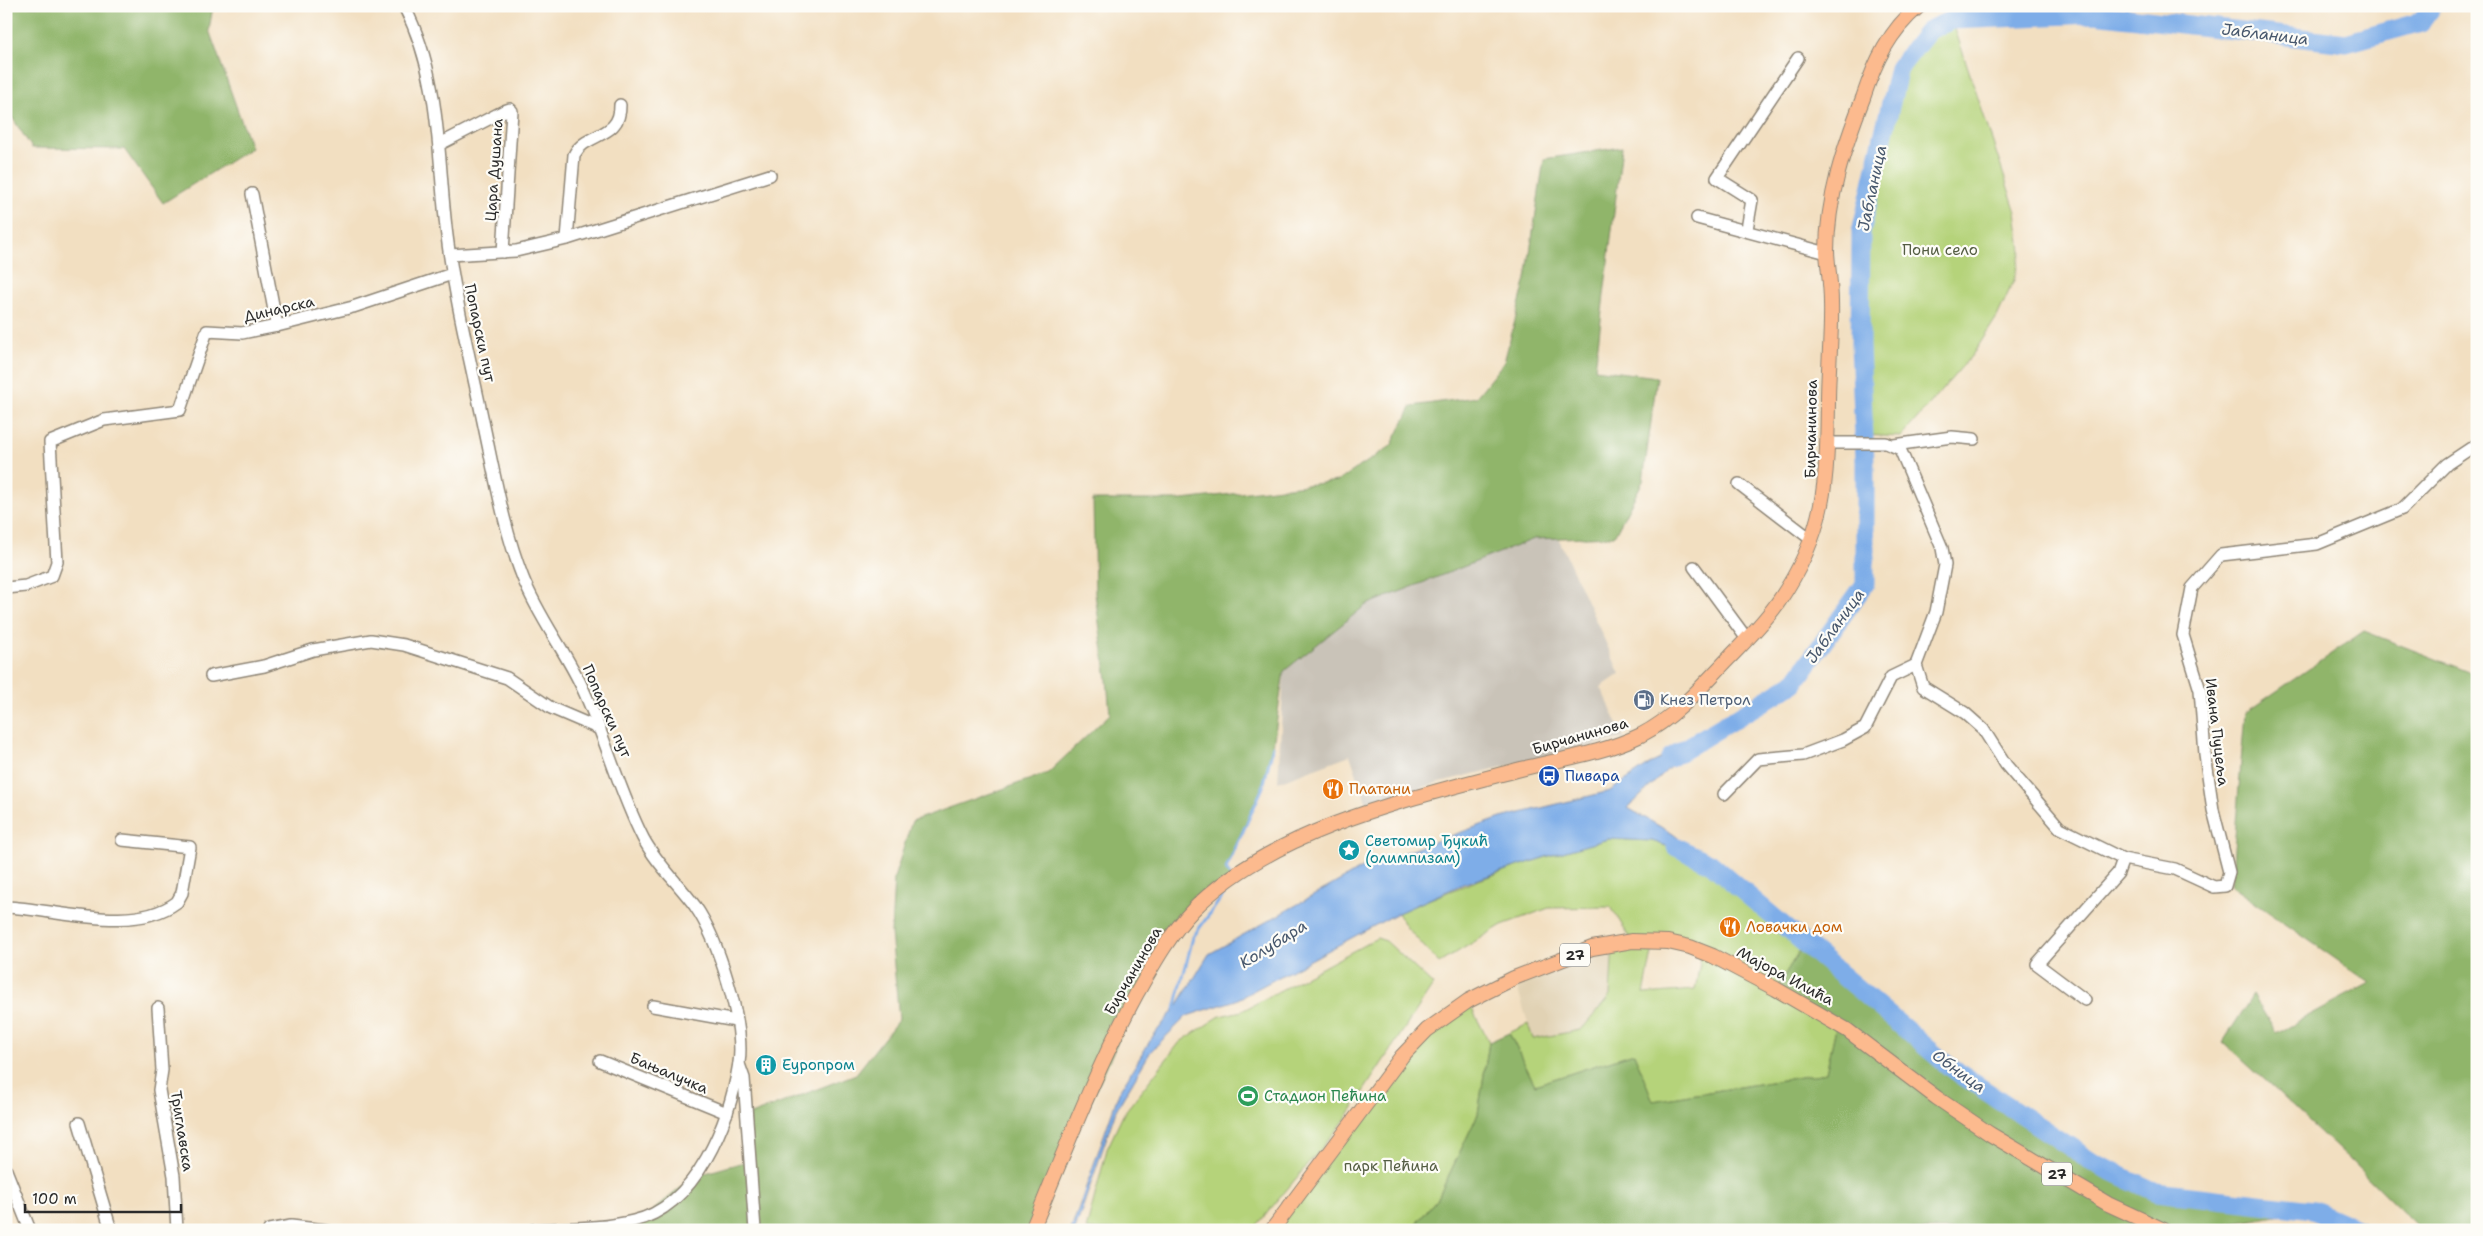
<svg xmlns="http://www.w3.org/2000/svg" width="2483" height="1236" font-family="'Shantell Sans',sans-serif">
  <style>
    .built { fill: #e1d2b4 }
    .industrial { fill: #c9c3b8 }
    .green { fill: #b5d37a; stroke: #707f52; fill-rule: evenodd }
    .forest { fill: #90b56a; stroke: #5e704a }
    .water { fill: #7eade8; stroke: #546c8a }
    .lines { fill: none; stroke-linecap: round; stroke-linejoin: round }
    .stream { stroke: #7eade8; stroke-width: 3 }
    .river { stroke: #7eade8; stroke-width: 19 }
    .minor-casing { stroke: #8e8576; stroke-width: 14 }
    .major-casing { stroke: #8e8576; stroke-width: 16 }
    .minor { stroke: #fff; stroke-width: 11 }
    .major { stroke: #fcba8e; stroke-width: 14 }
    .labels { text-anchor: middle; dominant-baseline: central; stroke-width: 4.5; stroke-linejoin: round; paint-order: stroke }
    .shield { fill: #fdfcf7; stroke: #6a6a68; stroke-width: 1 }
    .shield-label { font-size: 14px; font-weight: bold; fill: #2b2b2b }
    .street-label { font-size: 15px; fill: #2b2b2b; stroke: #fdfcf7 }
    .park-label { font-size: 15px; fill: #545d43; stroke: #fdfcf7 }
    .service-label { font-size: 15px; fill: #4e5e75; stroke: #fdfcf7; text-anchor: start }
    .transit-label { font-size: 15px; fill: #164399; stroke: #fdfcf7; text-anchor: start }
    .food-label { font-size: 15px; fill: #c56008; stroke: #fdfcf7; text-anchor: start }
    .culture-label { font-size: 15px; fill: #0d838f; stroke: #fdfcf7; text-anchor: start }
    .leisure-label { font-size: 15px; fill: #27864d; stroke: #fdfcf7; text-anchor: start }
    .water-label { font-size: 16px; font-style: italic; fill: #48586d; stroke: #fdfcf7 }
  </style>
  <rect width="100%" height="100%" fill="#fdfcf7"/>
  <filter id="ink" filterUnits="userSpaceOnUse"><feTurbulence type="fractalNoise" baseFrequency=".02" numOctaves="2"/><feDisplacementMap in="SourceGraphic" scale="10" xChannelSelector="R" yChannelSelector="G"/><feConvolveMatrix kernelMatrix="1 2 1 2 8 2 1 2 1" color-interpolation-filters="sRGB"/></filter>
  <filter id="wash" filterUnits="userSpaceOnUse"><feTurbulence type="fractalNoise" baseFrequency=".0096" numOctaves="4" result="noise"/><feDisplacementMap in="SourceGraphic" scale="20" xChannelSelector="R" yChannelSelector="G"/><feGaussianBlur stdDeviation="1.12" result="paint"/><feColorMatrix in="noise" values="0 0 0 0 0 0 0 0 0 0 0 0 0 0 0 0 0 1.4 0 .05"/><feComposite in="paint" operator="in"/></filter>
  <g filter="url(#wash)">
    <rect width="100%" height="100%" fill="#f2dfc1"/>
    <polygon class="built" points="1613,943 1610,996 1581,1030 1533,1039 1514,978"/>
    <polygon class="industrial" points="1556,533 1620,674 1601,687 1624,738 1436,783 1368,807 1350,755 1278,782 1284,671 1366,605 1534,539"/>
    <g class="green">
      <polygon points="1952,20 2016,212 2021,251 2014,280 1997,317 1973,354 1901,437 1864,435 1860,345 1861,232 1899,68 1929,30"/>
      <path d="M1608 839 1652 841 1707 860 1804 943 1776 989 1837 1023 1826 1073 1653 1101 1634 1053 1535 1085 1509 1033 1528 1024 1533 1039 1581 1030 1610 996 1613 943 1632 941 1611 907 1549 908 1502 925 1439 963 1407 928 1398 913C1467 882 1535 859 1608 839ZM1654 942 1702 952 1695 990 1644 994Z"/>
      <polygon points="1377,938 1386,941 1433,985 1344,1121 1253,1230 1086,1230 1107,1149 1124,1113 1180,1042 1220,1016 1242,1011"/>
      <polygon points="1468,1001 1489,1042 1478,1114 1437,1200 1410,1230 1273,1230 1418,1038"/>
    </g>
    <g class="forest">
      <polygon points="6,6 213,6 209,30 251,148 163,203 124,149 32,148 6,108"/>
      <polygon points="1622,147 1595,369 1657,377 1643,481 1614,536 1534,539 1366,605 1284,671 1273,746 1263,787 1226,869 1231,877 1156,958 1032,1230 629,1230 618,1224 644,1218 695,1176 751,1160 748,1116 856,1074 899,1019 891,933 894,878 912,821 1048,773 1110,714 1107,680 1095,594 1093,500 1183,500 1338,481 1391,446 1412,406 1476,397 1504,362 1526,279 1544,159"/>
      <polygon points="2364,631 2477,675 2477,1230 2421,1230 2347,1157 2223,1042 2253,995 2276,1033 2370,983 2231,886 2245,713"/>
      <polygon points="1804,943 1870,1002 1951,1068 2096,1164 2156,1192 2313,1210 2193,1230 1410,1230 1437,1200 1478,1114 1489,1042 1509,1033 1535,1085 1634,1053 1653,1101 1826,1073 1837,1023 1776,989"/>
    </g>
    <polygon class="water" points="1698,740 1628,808 1673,834 1707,860 1652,841 1608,839 1552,855 1463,884 1398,913 1236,1000 1187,1016 1151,1051 1116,1110 1075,1230 1071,1230 1119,1092 1153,1036 1177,1006 1209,954 1366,866 1501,818 1610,791 1650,764"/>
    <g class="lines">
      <g class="stream">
        <polyline points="1230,875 1226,869 1263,787 1273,746"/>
        <polyline points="1175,1009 1193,937 1229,887"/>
      </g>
      <g class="river">
        <polyline points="1670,758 1794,683 1865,584 1865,461 1860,345 1861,232 1899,68 1929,30 1952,20 2094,14 2346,43 2421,22 2433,6"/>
        <polyline points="1676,847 1710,863 1951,1068 2096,1164 2156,1192 2313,1210 2359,1230"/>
      </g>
    </g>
  </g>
  <g filter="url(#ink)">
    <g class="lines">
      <g class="minor-casing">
        <g id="minor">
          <path d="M404 6C442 79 437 157 447 236 455 300 471 363 484 426 495 477 504 530 523 578 538 616 564 649 581 685 605 735 618 789 643 838 656 863 678 883 695 906 718 939 745 1023 739 1063 730 1120 697 1207 633 1221 601 1229 566 1228 533 1230"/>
          <polyline points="440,144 504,111 510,109 512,111 503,252"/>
          <polyline points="252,194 277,326"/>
          <polyline points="1697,218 1827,253"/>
          <polyline points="1747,229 1752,200 1717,178 1798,58"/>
          <path d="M567 239 574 155C585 132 621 139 620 105"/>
          <polyline points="450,255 516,251 567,239 770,175"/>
          <polyline points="1828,443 1886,443 1900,449 1942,548 1945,565 1936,612 1916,665 1923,687 1965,713 1983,729 2006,765 2060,828 2123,859 2175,869 2214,887 2225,886 2229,872 2213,810 2205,754 2200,690 2183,635 2192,588 2221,555 2317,544 2402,509 2447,464 2477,444"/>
          <polyline points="1894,445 1952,437 1974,439"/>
          <polyline points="1739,484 1812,540"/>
          <polyline points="1694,567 1747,639"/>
          <polyline points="6,588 26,586 52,576 57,562 50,442 104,420 180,410 207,331 242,333 277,326 353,307 452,274"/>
          <polyline points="211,676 264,666 313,650 371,640 404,645 507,678 551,708 600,729"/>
          <polyline points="1724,794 1758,759 1803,755 1843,740 1865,728 1891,677 1916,665"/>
          <path d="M6 907C56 909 133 935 177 902L182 893 190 847 122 840"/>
          <polyline points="2085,1000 2037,964 2118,873 2123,859"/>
          <polyline points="653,1006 736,1021"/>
          <polyline points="158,1008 162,1070 159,1090 174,1176 177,1230"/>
          <polyline points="600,1061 727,1113"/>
          <polyline points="739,1064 744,1078 755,1230"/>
          <polyline points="79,1123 111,1230"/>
          <polyline points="6,1170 30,1230"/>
          <polyline points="269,1230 291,1226 326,1230"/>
        </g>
      </g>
      <g class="major-casing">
        <g id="major">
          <path d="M1032 1230C1065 1150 1096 1069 1137 993 1154 963 1170 934 1193 910 1271 829 1415 797 1521 769 1561 759 1604 753 1641 735 1676 717 1702 686 1729 658 1746 640 1765 622 1779 601 1826 532 1827 483 1828 402 1828 369 1832 335 1831 302 1831 285 1828 269 1827 252 1827 198 1844 147 1863 98 1875 62 1889 31 1919 6"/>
          <polyline points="1272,1230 1402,1056 1427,1030 1468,1001 1514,978 1592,948 1632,941 1668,942 1690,947 1713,956 1776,989 1847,1030 1937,1098 1990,1134 2108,1204 2164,1230"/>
        </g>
      </g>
      <use href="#minor" class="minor"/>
      <use href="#major" class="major"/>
    </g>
  </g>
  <defs>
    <g id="fuel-disc" transform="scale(1.125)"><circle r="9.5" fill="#5c6f8a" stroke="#fdfcf7"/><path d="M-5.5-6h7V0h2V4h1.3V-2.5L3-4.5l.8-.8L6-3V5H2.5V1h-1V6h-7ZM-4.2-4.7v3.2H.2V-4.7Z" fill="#fff"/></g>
    <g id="bus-disc" transform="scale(1.125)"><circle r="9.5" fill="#1a4fb4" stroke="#fdfcf7"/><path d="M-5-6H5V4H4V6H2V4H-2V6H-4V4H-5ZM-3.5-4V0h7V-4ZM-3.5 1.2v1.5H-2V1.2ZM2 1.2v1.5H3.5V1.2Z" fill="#fff"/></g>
    <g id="restaurant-disc" transform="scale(1.125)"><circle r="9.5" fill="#e8710a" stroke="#fdfcf7"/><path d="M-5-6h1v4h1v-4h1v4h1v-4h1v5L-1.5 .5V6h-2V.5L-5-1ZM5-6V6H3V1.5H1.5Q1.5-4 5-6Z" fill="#fff"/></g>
    <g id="sight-disc" transform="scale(1.125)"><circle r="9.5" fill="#0f9aa8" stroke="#fdfcf7"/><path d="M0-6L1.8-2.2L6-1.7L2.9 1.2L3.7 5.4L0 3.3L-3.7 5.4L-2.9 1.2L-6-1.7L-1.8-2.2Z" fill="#fff"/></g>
    <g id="building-disc" transform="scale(1.125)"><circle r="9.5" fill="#0f9aa8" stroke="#fdfcf7"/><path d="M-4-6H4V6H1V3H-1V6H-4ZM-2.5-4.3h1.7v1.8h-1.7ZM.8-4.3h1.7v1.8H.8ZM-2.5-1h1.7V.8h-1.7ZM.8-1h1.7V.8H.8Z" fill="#fff"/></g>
    <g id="stadium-disc" transform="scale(1.125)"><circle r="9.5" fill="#2e9e5b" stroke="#fdfcf7"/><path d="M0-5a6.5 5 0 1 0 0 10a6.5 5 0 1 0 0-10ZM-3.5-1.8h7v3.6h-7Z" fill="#fff"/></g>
  </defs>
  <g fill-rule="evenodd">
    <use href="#fuel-disc" x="1644" y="700"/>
    <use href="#bus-disc" x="1549" y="776"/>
    <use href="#restaurant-disc" x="1333" y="789"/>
    <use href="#sight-disc" x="1349" y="850"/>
    <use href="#restaurant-disc" x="1730" y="927"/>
    <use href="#building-disc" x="766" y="1065"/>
    <use href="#stadium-disc" x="1248" y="1096"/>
  </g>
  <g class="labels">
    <g class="shield">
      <rect x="1560" y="943.5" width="30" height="23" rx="4"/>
      <rect x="2042" y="1162.5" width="30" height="23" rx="4"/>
    </g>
    <g class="shield-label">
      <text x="1575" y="955">27</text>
      <text x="2057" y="1174">27</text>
    </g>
    <g class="street-label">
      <text transform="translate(494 170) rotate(-86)">Цара Душана</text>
      <text transform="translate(279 309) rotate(-13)">Динарска</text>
      <text transform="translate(480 333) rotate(78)">Попарски пут</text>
      <text transform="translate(1811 429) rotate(-89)">Бирчанинова</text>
      <text transform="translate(607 711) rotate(66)">Попарски пут</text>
      <text transform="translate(2217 732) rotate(83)">Ивана Пуцеља</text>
      <text transform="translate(1580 736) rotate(-16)">Бирчанинова</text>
      <text transform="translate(1133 971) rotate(-60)">Бирчанинова</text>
      <text transform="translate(1785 976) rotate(28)">Мајора Илића</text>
      <text transform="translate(669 1073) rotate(23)">Бањалучка</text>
      <text transform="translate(182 1131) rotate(81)">Триглавска</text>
    </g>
    <g class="park-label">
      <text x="1940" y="250">Пони село</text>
      <text x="1391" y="1166">парк Пећина</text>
    </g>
    <g class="service-label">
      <text x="1660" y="700">Кнез Петрол</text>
    </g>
    <g class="transit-label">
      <text x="1565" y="776">Пивара</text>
    </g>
    <g class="food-label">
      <text x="1349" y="789">Платани</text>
      <text x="1746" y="927">Ловачки дом</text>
    </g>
    <g class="culture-label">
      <text x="1365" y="841">Светомир Ђукић<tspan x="1365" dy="17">(олимпизам)</tspan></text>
      <text x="782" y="1065">Еуропром</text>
    </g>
    <g class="leisure-label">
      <text x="1264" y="1096">Стадион Пећина</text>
    </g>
    <g class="water-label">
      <text transform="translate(2265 34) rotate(7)">Јабланица</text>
      <text transform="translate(1872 188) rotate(-78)">Јабланица</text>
      <text transform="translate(1835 626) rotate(-54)">Јабланица</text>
      <text transform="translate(1273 944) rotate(-32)">Колубара</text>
      <text transform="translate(1959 1071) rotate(36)">Обница</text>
    </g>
  </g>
  <rect width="2483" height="1236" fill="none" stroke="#fdfcf7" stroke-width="25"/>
  <path d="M25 1204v8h156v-8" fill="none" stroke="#2b2b2b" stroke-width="2.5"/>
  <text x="32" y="1204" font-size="15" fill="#2b2b2b" stroke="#fdfcf7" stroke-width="4" paint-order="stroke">100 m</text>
</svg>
